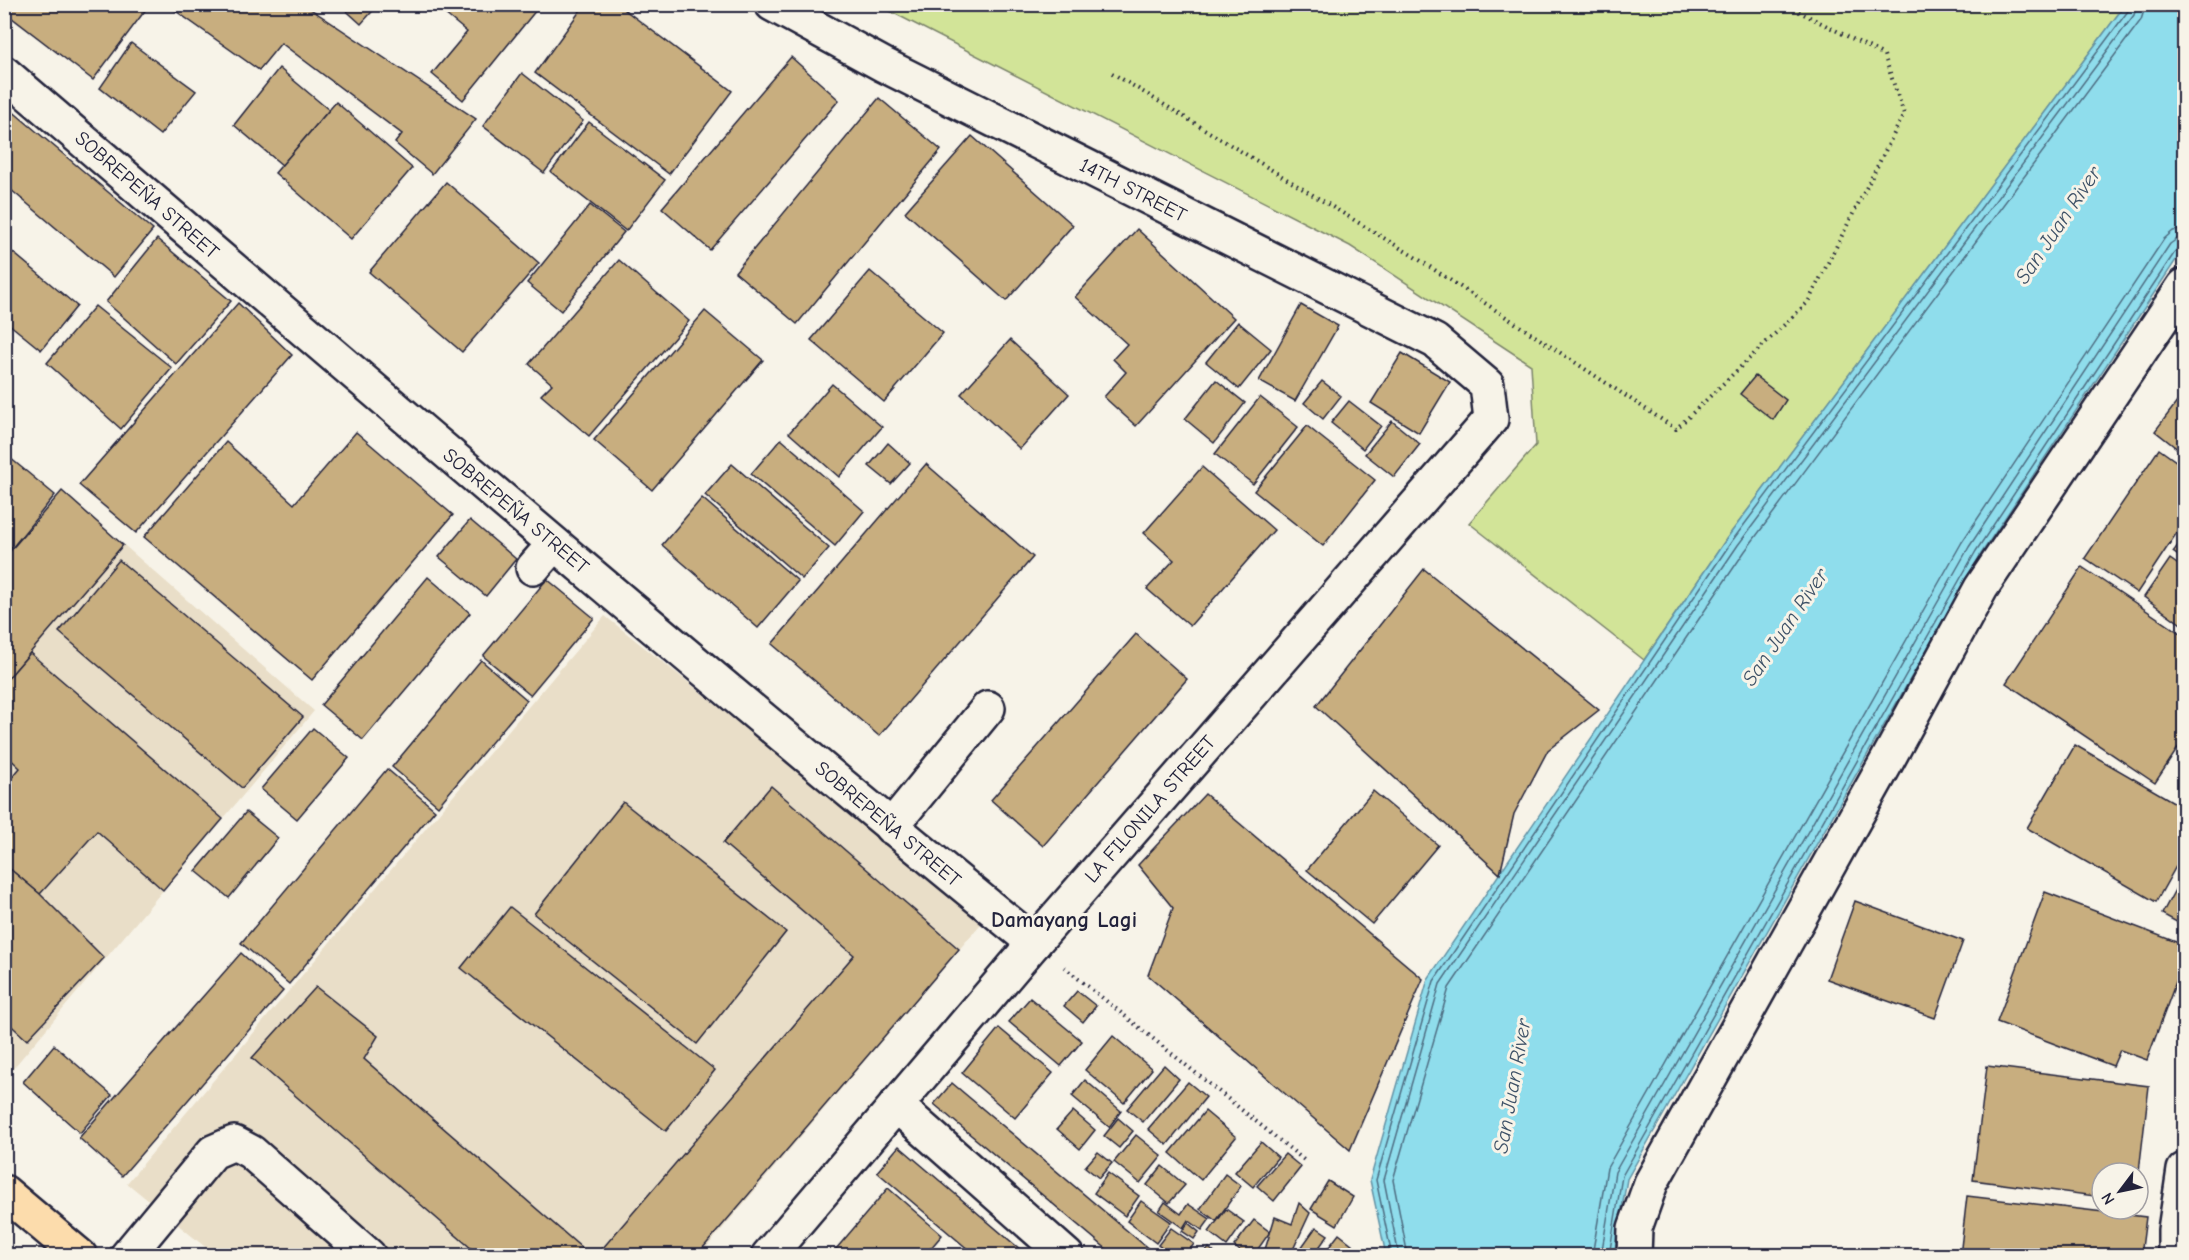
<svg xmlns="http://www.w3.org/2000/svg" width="2189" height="1260" font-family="'Comic Neue',sans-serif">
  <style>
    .built { fill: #e9dec8 }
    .green { fill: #d2e498; stroke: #7a836a; stroke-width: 1.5 }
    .water { fill: #8fddec; stroke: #6392a5; stroke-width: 1.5 }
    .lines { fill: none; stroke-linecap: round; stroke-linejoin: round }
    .shore { stroke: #4e6d82; stroke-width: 1.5 }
    .building { fill: #c8ae7f; stroke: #22223b; stroke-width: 1.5 }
    .minor-casing { stroke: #22223b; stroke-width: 38 }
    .major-casing { stroke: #22223b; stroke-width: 38 }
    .path { stroke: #22223b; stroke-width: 4; stroke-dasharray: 1.5 4.5; stroke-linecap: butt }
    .minor { stroke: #f7f3e8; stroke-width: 33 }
    .major { stroke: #fcdcac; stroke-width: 33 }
    .labels { text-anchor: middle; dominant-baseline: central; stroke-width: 6; stroke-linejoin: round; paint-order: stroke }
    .street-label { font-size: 20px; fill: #22223b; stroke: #f7f3e8 }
    .water-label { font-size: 21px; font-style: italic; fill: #3d5167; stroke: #f7f3e8 }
    .quarter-label { font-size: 22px; font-weight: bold; fill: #22223b; stroke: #f7f3e8 }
  </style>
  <rect width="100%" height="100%" fill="#f7f3e8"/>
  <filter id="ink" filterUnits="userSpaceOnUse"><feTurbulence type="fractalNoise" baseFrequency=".0167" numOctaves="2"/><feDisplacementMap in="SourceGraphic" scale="12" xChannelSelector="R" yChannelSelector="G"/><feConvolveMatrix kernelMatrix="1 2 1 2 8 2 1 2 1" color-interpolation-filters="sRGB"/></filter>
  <g filter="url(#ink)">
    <g class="built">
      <polygon points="62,491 314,711 5,1078 5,558"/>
      <polygon points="605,616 985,919 700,1255 215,1255 127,1183"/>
    </g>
    <polygon class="green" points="878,5 2125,5 1727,538 1644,660 1469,523 1536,445 1531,365 1350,246"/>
    <polygon class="water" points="2125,5 2184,5 2184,248 1981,554 1627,1179 1614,1255 1386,1255 1370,1180 1428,979 1727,538"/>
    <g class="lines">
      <g class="shore">
        <polyline points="1392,1256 1376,1180 1434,981 1732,541 2128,11 2129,4"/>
        <polyline points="1399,1256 1384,1180 1440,984 1738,545 2134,15 2137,4"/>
        <polyline points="1408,1256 1393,1180 1449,988 1745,551 2141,20 2146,4"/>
        <polyline points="1592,1256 1607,1168 1962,542 2164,239 2173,231 2184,229"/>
        <polyline points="1601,1256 1615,1172 1969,547 2170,244 2177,239 2184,238"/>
        <polyline points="1609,1256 1622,1176 1976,551 2177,249 2184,245"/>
      </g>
    </g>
    <g class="building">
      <polygon points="14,4 150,4 93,80 7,14"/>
      <polygon points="166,4 303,4 476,119 432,174 395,143 402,134 281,43 259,70"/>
      <polygon points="339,4 379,4 361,24"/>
      <polygon points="443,4 541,4 463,100 432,74 467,32 439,9"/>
      <polygon points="585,4 617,4 732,91 669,174 535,73"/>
      <polygon points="131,43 196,91 160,135 100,88"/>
      <polygon points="791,57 839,100 710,250 662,208"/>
      <polygon points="279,68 329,110 282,165 234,125"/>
      <polygon points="522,73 583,121 544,173 483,126"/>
      <polygon points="879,98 941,150 797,324 735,272"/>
      <polygon points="336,102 412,168 351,239 275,173"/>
      <polygon points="4,104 153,230 114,277 4,184"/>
      <polygon points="589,122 665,180 626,231 551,172"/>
      <polygon points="972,136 1073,225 1006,301 905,212"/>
      <polygon points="446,182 539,263 462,352 369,272"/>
      <polygon points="590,205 624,232 561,311 527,283"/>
      <polygon points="1137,229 1234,318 1136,426 1104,397 1126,372 1113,359 1127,344 1075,297"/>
      <polygon points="157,239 231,301 176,364 106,302"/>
      <polygon points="4,245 77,306 41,350 4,320"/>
      <polygon points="619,260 689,321 589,436 541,395 552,384 529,364"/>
      <polygon points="870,271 943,333 884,402 811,340"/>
      <polygon points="238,303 292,355 136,533 79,485"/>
      <polygon points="1301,305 1338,326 1295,401 1259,381"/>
      <polygon points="95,306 172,368 121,429 47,363"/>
      <polygon points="705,311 763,360 652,490 594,440"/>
      <polygon points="1238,322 1271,349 1239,389 1206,362"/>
      <polygon points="1010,340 1069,394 1020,449 961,394"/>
      <polygon points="1402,353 1450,382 1419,433 1371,403"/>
      <polygon points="1755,376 1786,400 1773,420 1740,394"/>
      <polygon points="1216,380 1245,403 1214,443 1185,419"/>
      <polygon points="1322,381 1341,396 1323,419 1304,403"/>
      <polygon points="832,384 882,427 839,477 789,433"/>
      <polygon points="2184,393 2184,454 2155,431"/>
      <polygon points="1260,397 1298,427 1253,484 1215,454"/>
      <polygon points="1349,401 1381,426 1363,449 1331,423"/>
      <polygon points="1392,421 1420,444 1394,477 1365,454"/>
      <polygon points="1307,426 1375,480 1323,546 1254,491"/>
      <polygon points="356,432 453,515 312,680 144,537 226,442 294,504"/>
      <polygon points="781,439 864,511 835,546 751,474"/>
      <polygon points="888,443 910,463 891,484 869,466"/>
      <polygon points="2159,449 2184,467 2184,522 2137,593 2085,558"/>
      <polygon points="4,453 55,495 12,548 4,542"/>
      <polygon points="732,464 829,548 802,579 705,495"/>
      <polygon points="926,464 1033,557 879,736 772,644"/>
      <polygon points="1202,467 1274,530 1190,626 1147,589 1174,560 1144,533"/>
      <polygon points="62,491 123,545 4,683 4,558"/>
      <polygon points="702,498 798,581 758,628 662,545"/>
      <polygon points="470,520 516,559 486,596 439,557"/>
      <polygon points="2184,537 2184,560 2173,552"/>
      <polygon points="2170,559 2184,569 2184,626 2144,597"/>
      <polygon points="119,560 303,717 242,788 59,632"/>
      <polygon points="2082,567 2184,636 2184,739 2155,783 2006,683"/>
      <polygon points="1424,569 1599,710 1548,750 1514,814 1500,874 1316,706"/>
      <polygon points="428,577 470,613 363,740 321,705"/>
      <polygon points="547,579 594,618 530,695 483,656"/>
      <polygon points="1136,634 1187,679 1043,846 991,800"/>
      <polygon points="30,653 223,819 163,890 97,831 40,894 4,864 4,787 20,768 4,753 4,683"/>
      <polygon points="481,660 527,700 438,806 392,767"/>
      <polygon points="313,728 349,758 297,819 261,789"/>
      <polygon points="2075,745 2184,808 2184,852 2156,902 2027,828"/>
      <polygon points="387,769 435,810 289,984 241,943"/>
      <polygon points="771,786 959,949 696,1256 596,1256 854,955 723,843"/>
      <polygon points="1373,791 1438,845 1372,924 1307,870"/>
      <polygon points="1205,794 1423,979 1350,1150 1148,975 1173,908 1138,865"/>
      <polygon points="623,802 786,932 697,1044 534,914"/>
      <polygon points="246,812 278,838 229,898 196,871"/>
      <polygon points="4,864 40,894 104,958 27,1040 4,1019"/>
      <polygon points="2184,873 2184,926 2162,914"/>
      <polygon points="2045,892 2184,945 2184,960 2147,1060 2120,1050 2113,1066 1997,1022"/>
      <polygon points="1855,901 1963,941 1935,1018 1827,979"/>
      <polygon points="510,907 715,1070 666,1131 461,968"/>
      <polygon points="241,953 283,991 122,1176 79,1138"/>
      <polygon points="316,987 378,1036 364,1059 591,1256 480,1256 252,1058"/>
      <polygon points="1077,991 1096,1006 1083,1022 1064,1006"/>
      <polygon points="1030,998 1082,1041 1061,1066 1009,1022"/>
      <polygon points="999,1028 1053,1073 1015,1118 962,1073"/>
      <polygon points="1113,1036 1152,1069 1124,1103 1085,1070"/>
      <polygon points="54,1045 112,1095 80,1133 23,1082"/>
      <polygon points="1164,1065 1179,1079 1143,1122 1127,1109"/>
      <polygon points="1987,1066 2149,1086 2138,1180 2138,1173 2102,1173 2102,1197 1973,1180"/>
      <polygon points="1085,1080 1121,1111 1109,1127 1072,1096"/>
      <polygon points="1188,1082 1206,1097 1167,1145 1148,1129"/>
      <polygon points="952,1083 1157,1256 1115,1256 934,1104"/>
      <polygon points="1073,1111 1095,1130 1080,1149 1057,1129"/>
      <polygon points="1205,1111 1236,1137 1201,1180 1170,1153"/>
      <polygon points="1118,1118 1133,1131 1119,1148 1104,1136"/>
      <polygon points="1136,1135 1162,1156 1140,1183 1114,1162"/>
      <polygon points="1261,1142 1278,1157 1253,1187 1235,1172"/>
      <polygon points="899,1146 1028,1256 976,1256 877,1172"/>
      <polygon points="1098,1152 1112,1163 1099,1178 1085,1167"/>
      <polygon points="1285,1154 1301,1167 1274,1201 1257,1186"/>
      <polygon points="1162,1166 1185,1185 1169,1203 1147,1185"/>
      <polygon points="1108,1173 1139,1196 1125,1216 1094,1193"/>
      <polygon points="1225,1174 1241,1186 1216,1221 1200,1209"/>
      <polygon points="1328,1181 1353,1197 1337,1225 1311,1209"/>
      <polygon points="888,1188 942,1235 924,1256 830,1256"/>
      <polygon points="1967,1196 2146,1217 2141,1256 1960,1256"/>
      <polygon points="1141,1201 1171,1222 1156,1243 1127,1221"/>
      <polygon points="1165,1202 1181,1214 1188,1204 1210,1219 1202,1230 1188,1220 1183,1228 1159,1211"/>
      <polygon points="1299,1203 1310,1213 1290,1256 1263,1256 1275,1217 1292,1224"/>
      <polygon points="1226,1209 1244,1222 1227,1246 1209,1232"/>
      <polygon points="1254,1220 1270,1232 1253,1256 1246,1256 1234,1246"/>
      <polygon points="1188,1223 1199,1232 1194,1239 1182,1231"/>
      <polygon points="1316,1227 1328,1235 1313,1256 1296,1255"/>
      <polygon points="1171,1228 1194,1244 1185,1256 1173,1256 1158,1245"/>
      <polygon points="1339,1234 1353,1245 1345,1256 1322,1256"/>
      <polygon points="1209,1248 1218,1256 1202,1256"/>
    </g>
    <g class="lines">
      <g class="minor-casing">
        <g id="minor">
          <path d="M4 73C345 365 685 659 1034 943"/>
          <polyline points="533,568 554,544"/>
          <polyline points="891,827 988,708"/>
          <polyline points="896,1105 1067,1256"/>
          <polyline points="127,1256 213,1152 234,1143 251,1152 369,1256"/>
          <polyline points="768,1256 1034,943 1491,419 1487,385 1435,341 884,65 772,4"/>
          <polyline points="1634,1256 1635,1228 1651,1183 1887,761 1981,588 2184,286"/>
          <polyline points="2175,1256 2175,1230 2184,1170"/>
        </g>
      </g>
      <g class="major-casing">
        <polyline id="major" points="4,1192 80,1256"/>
      </g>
      <g class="path">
        <polyline points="1112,73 1415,257 1676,429 1808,302 1904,114 1884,55 1784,4"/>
        <polyline points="1064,967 1304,1160"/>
      </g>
      <use href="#minor" class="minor"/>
      <use href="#major" class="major"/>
    </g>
  </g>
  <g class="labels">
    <g class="street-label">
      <text transform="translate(1133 190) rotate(27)">14TH STREET</text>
      <text transform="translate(147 195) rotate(41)">SOBREPEÑA STREET</text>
      <text transform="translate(516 511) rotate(40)">SOBREPEÑA STREET</text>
      <text transform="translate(1150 809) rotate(-49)">LA FILONILA STREET</text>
      <text transform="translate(888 824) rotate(40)">SOBREPEÑA STREET</text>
    </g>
    <g class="water-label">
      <text transform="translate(2058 225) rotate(-56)">San Juan River</text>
      <text transform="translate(1785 627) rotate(-56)">San Juan River</text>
      <text transform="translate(1512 1086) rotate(-80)">San Juan River</text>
    </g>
    <g class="quarter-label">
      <text x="1064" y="920">Damayang Lagi</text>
    </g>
  </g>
  <rect width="2189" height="1260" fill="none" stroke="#f7f3e8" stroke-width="24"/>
  <rect x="12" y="12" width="2165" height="1236" fill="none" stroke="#22223b" stroke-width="2" filter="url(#ink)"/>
  <g transform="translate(2120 1191) rotate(238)"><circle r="28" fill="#f7f3e8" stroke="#a29fa3" stroke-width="1.5"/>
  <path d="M0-4.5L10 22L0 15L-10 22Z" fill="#22223b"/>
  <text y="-9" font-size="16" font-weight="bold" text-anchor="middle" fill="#22223b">N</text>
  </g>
</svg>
